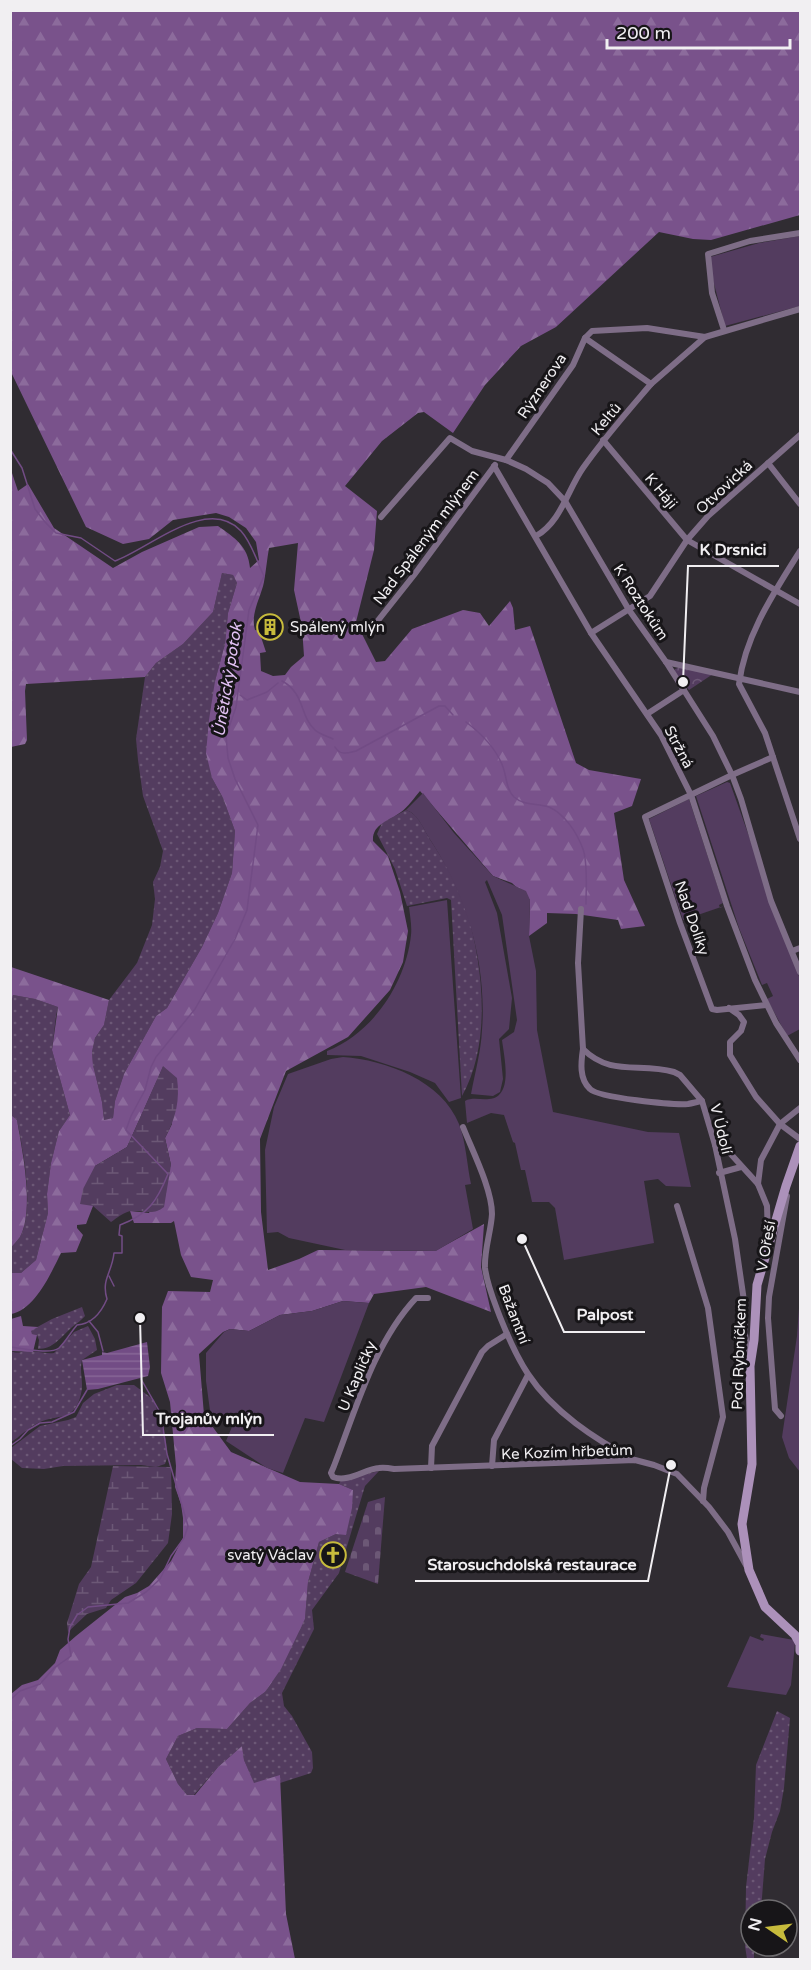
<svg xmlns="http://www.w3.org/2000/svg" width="811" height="1970" font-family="'Varela Round',sans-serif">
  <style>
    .grass { fill: url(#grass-dots) }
    .forest { fill: url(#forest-firs); fill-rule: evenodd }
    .wetland { fill: url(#wetland-marsh) }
    .cemetery { fill: url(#cemetery-stones) }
    .park { fill: url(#park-crowns) }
    .garden { fill: #533c5f }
    .water { fill: url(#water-rules) }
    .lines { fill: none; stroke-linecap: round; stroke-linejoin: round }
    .stream { stroke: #724c85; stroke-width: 1.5 }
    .street { stroke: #7e6d87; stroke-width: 6 }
    .secondary { stroke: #ac91ba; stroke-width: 9 }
    .labels { text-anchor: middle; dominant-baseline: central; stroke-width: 6; stroke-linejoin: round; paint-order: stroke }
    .street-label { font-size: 15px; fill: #f1eff2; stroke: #171518 }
    .poi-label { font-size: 15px; fill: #f1eff2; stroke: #171518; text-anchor: start }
    .water-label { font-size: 16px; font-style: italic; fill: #e3c2f5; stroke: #171518 }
    .leader { fill: none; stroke: #f1eff2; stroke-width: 2 }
    .callout-dot { fill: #f1eff2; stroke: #171518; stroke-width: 2 }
    .callout-label { font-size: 16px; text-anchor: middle; font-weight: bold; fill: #f1eff2; stroke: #171518; stroke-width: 6; stroke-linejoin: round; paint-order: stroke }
  </style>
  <defs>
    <pattern id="grass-dots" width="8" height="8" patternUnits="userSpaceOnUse" patternTransform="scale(1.5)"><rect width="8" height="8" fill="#533c5f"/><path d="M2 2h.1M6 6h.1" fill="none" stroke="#6c5876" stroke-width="1.8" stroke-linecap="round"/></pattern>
    <pattern id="forest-firs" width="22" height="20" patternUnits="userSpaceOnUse" patternTransform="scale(1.5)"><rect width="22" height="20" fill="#79528b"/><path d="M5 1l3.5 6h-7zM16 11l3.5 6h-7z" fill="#8c6b9c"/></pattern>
    <pattern id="wetland-marsh" width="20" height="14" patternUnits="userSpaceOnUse" patternTransform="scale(1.5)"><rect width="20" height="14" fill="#533c5f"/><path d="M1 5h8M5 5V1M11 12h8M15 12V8" fill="none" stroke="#6c5876"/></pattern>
    <pattern id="cemetery-stones" width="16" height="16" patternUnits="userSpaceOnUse" patternTransform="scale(1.5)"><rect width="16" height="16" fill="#533c5f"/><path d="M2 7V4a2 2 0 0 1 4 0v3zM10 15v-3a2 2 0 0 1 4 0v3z" fill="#6c5876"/></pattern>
    <pattern id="park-crowns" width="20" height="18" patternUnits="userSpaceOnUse" patternTransform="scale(1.5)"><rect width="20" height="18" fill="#533c5f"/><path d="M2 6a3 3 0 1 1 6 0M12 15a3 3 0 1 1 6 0" fill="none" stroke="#6c5876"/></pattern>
    <pattern id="water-rules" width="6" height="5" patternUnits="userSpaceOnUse" patternTransform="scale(1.5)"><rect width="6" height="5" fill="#724c85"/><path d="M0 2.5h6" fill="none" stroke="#876697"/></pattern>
  </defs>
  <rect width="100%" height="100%" fill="#302c32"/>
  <g class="grass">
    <polygon points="222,573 233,575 237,583 228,613 225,644 215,681 212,778 223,798 235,831 232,873 218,913 202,947 167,1008 156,1016 124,1074 115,1101 113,1118 104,1120 102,1102 93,1065 92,1052 95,1038 104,1025 109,1000 137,963 152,925 155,899 153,882 160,867 163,851 143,796 138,760 136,739 145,677 156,663 183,644 213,612"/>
    <path d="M406 810C419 814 424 830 431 841 445 863 460 886 467 911 483 967 492 1042 462 1096L451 900 447 898 407 906 395 869 377 834 382 823Z"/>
    <path d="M13 995 35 999 58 1007 56 1016 52 1050 70 1115 59 1131 51 1163 47 1194 48 1213 36 1260 21 1273H11V1248C13 1245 17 1241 20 1237 35 1210 23 1150 17 1120L11 1115 10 1002Z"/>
    <path d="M82 1307 85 1316C80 1322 75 1324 70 1329 60 1338 53 1349 38 1349L39 1340 37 1335 32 1334 30 1331 52 1319Z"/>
    <path d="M88 1326 95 1339 97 1350 82 1360C79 1371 84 1383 81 1394 74 1423 59 1413 38 1423 27 1428 20 1437 11 1442V1351C17 1354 20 1352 27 1351 36 1351 45 1354 54 1353L74 1332Z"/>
    <polygon points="117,1385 134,1385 154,1400 166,1441 167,1458 165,1464 156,1467 141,1465 63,1466 44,1469 22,1468 11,1459 11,1448 40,1426 68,1420 76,1417 83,1403 94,1394"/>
    <polygon points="379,1471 365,1486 339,1573 312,1610 314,1629 282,1693 284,1706 292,1716 312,1752 313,1768 311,1773 280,1783 279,1776 254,1784 244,1760 242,1746 218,1767 194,1795 187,1795 178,1784 166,1759 178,1736 197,1728 227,1729 250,1703 265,1692 305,1619 308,1582 319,1542 336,1534 346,1534 353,1490 339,1484 341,1480"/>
    <polygon points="777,1711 790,1718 784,1788 780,1811 772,1832 765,1859 761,1910 751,1910 751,1946 754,1946 754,1959 747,1959 745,1946 746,1887 754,1818 756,1765"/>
  </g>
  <g class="forest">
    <path d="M11 11H800V215L711 240 693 239 659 232 556 327 521 346 485 385 453 433 424 412 418 413 382 441 345 486 377 511 374 550 356 622 376 662 385 661 412 629 463 610 480 613 489 626 510 601 513 608 515 630 530 626 576 763 589 770 641 779 632 806 614 813 624 880 645 926 621 929 618 920 576 914 547 913V923L529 936 530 900 512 883 493 876 420 791C414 798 408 807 401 812 389 821 372 824 373 841L388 856 400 892 408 931 403 962 390 990 348 1037 286 1071 260 1139 261 1212 268 1270 299 1259 318 1250 435 1251 484 1224 481 1267 491 1312 426 1287 374 1294 369 1303 343 1301 312 1311 280 1315 249 1331 230 1329 223 1332 199 1354 204 1415 231 1452 300 1482 339 1484 353 1490 352 1508 346 1535 336 1534 319 1542 308 1582 305 1619 281 1669 265 1692 250 1703 227 1729 197 1728 178 1736 166 1759 178 1784 187 1795H195L218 1767 242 1746 244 1760 254 1783 280 1775 286 1914 295 1959H11V1694L22 1685 38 1680 55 1663 60 1650 76 1636 125 1597 137 1593 149 1586 171 1561 183 1538V1518L181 1504 175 1487 176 1466 170 1402 161 1373 162 1307 168 1291 210 1292 213 1280 191 1277 181 1255 174 1221 171 1223H134L130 1211 149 1213 171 1165 165 1138 172 1124 163 1067 127 1147 95 1166 93 1206 86 1224 77 1225V1228L83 1235 76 1252 61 1253C51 1273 35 1310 11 1314V1273H21L36 1260 48 1213 47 1194 51 1163 59 1131 70 1115 52 1050 58 1007 35 999 13 995 11 1002V967L109 1000 104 1025 95 1038 92 1052 93 1065 102 1102 104 1120 113 1118 115 1101 124 1074 156 1016 167 1008 202 947 218 913 232 873 235 831 223 798 212 778 206 753 209 720 215 681 225 644 228 613 237 583 233 575 222 573 213 612 183 644 156 663 145 677 26 684 25 691 27 740 25 744 11 747V470L18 491 28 484 54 528 113 568 142 552 199 527 218 526C235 538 248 546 250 568L259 560 256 542 246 528 229 517 216 513 173 520 149 539 123 544 86 527 11 372ZM298 543 294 590 302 627 304 656 291 667 285 675 273 676 261 671 260 653 266 652 259 631 255 630C250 614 261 597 264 582 266 571 267 559 269 548Z"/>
    <path d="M11 1115 17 1120C22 1150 35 1210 20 1237 17 1241 13 1245 11 1248Z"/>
    <polygon points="21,1316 23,1326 38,1327 31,1331 32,1334 37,1335 33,1352 11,1351 11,1319"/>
  </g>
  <g class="wetland">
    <path d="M163 1066 177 1078C180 1100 176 1118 165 1138L171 1165 164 1207C153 1216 145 1210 132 1211 125 1211 117 1218 111 1222L93 1206 80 1204 83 1189 95 1166 127 1147Z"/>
    <polygon points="113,1466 171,1467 172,1514 168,1543 136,1583 111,1600 106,1608 87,1614 68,1632 67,1623 79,1584 91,1567"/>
  </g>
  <polygon class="cemetery" points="385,1497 378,1584 345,1572 368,1502"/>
  <polygon class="park" points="680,667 713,674 689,690 674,672 675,669"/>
  <g class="garden">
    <polygon points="800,236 800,306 725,326 712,276 710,257 759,243"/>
    <polygon points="727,782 730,783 800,979 800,1029 787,1036 767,999 773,996 767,983 762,985 739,928 696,796"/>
    <path d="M423 793 454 833 493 876 526 891 530 900 529 936 536 971 537 1030 553 1112 648 1132 679 1133 691 1187 666 1186 658 1179 644 1181 654 1243 564 1260 555 1208 549 1202H532L525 1170H521L515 1143 513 1142 504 1115 491 1113 467 1123 465 1101C472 1097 481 1100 489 1099 514 1097 504 1057 502 1040L514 1032 517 1020 502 915 487 880 485 882 497 913 512 998 509 1029 499 1039 503 1079 500 1092 493 1096 471 1094C475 1073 481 1051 482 1030 487 964 467 896 431 841 424 831 419 814 406 810Z"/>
    <polygon points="689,799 723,903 719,905 720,908 724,906 683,920 649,819"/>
    <path d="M447 900 461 1098 449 1102 435 1083 410 1072 361 1056 327 1055V1051C372 1034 406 983 411 935 412 926 410 916 409 907Z"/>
    <path d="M343 1057C386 1060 442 1081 459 1124 466 1142 467 1165 471 1184L465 1185 473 1229 436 1251 345 1250 289 1238 278 1232 267 1233 265 1150 274 1107 288 1074 331 1059Z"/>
    <polygon points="800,1294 800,1472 789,1458 782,1437 797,1336"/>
    <polygon points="343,1301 369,1303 324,1422 305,1418 283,1473 267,1468 226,1441 234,1422 211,1418 206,1381 206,1353 224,1332 230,1329 249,1331 280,1315 312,1311"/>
    <polygon points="761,1634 794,1640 795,1643 791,1685 786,1695 727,1687 750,1636 763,1641 764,1639 760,1637"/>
  </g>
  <polygon class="water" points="147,1342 150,1367 148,1376 98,1389 87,1390 82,1360 102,1355 102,1352 107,1353"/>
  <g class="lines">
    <g class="stream">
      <path d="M10 449 22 468 35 509 45 522 56 533 81 538 115 561C149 549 207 495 241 531 252 543 257 562 264 576L249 610 236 707 226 736 228 758 235 779 258 825 247 910 235 939 195 1009 156 1057 151 1067 145 1090 131 1116 126 1130 168 1174C157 1201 149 1214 120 1225L119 1235 122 1236V1253H114C112 1273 101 1279 107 1299 101 1313 92 1324 77 1325 71 1332 66 1341 59 1348 50 1355 22 1348 10 1347"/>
      <path d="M282 681C305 693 300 717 315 730 319 734 327 736 333 739"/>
      <polyline points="240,695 247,700 267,692 278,683"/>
      <path d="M466 722C482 734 496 748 503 767 507 778 506 789 514 797 524 806 537 803 549 807 565 814 577 833 583 849 588 863 586 888 586 904"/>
      <path d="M335 747C340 756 348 753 356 751L439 706H445L453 715"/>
      <polyline points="109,1276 114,1286"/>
      <polyline points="89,1321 98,1332 103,1351"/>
      <polyline points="10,1446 20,1439 28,1430 40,1423 52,1422 74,1412 87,1390"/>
      <polyline points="10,1700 20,1691 40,1684 54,1668 71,1656 68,1639 70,1627 77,1615 88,1607 128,1603 146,1592 160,1579 171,1556 184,1538 188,1526 167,1454 161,1414 141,1379"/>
    </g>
    <g class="street">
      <polyline points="724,330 712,293 708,254 750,241 800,233"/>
      <polyline points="651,384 705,337 800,309"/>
      <polyline points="603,440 687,540 800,604"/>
      <polyline points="506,460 573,365 585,338 592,331 647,328 705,337"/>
      <polyline points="768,463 800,504"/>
      <polyline points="494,466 591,633 661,735 691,795 727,906 755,980 776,1023 800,1060"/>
      <polyline points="381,517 450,438 472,451 506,460 526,469 548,483 565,501 629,610 666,662 713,736 732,775 741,799 771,901 800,972"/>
      <path d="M536 536C561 522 568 489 583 468 604 438 628 411 651 384L585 338"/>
      <path d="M800 551C775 591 745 635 739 684L765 733 800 839"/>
      <polyline points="376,623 414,575 495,465"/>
      <polyline points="591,633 650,596 687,540 708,516 800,435"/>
      <polyline points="666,662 800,692"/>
      <polyline points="647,714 684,690"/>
      <path d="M581 909 578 963 583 1049C611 1077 640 1062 674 1072L680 1075 702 1101 715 1145 735 1239 744 1301 745 1334 749 1358"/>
      <polyline points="792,951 800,948"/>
      <polyline points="766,1005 717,1010 712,1009 680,923 645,817 732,775 773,757"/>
      <polyline points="729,1008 739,1015 744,1022 741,1031 730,1042 730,1055 756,1097 780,1124 800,1139"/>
      <path d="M583 1049C581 1062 579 1079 590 1089 599 1098 673 1105 688 1104 693 1103 697 1102 702 1101"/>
      <path d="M463 1127C472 1150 492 1189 492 1214 491 1232 484 1250 485 1268 487 1285 494 1301 500 1317 508 1337 516 1356 528 1374 553 1412 595 1439 634 1460"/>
      <polyline points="715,1145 728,1151 758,1184"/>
      <polyline points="719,1173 741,1167"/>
      <polyline points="677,1206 708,1308 723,1417 704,1488 703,1501"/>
      <polyline points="768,1236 767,1206 758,1184 761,1160 780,1124 800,1108"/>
      <path d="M428 1298H416C374 1343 356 1409 334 1466L331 1473 333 1477C348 1483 365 1469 379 1468 384 1467 389 1468 394 1469L635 1460 654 1465 677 1474 709 1507 728 1532 747 1567"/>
      <polyline points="781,1416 775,1409 768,1318 769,1297 787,1196"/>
      <polyline points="492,1466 494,1440 528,1375"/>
      <polyline points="431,1468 432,1446 482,1352 488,1346 507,1334"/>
    </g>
    <polyline class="secondary" points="800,1146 786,1186 757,1285 754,1340 750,1366 752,1464 742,1524 749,1570 765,1607 795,1635 800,1644 800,1651"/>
  </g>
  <defs>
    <g id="building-ring" transform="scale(1.35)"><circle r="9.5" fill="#171518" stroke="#c7bb3c" stroke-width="1.5"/><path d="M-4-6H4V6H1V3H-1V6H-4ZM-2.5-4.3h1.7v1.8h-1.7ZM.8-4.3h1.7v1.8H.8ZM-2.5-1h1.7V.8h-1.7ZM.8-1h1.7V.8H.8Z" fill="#c7bb3c"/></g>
    <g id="church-ring" transform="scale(1.35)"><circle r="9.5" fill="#171518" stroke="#c7bb3c" stroke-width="1.5"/><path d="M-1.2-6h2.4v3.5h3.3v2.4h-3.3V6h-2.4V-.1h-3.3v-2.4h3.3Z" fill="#c7bb3c"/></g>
  </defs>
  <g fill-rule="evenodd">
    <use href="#building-ring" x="270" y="627"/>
    <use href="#church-ring" x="333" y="1555"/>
  </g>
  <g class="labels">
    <g class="street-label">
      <text transform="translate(542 386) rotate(-56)">Rýznerova</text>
      <text transform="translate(606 419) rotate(-50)">Keltů</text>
      <text transform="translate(724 487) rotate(-43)">Otvovická</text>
      <text transform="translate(661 491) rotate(50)">K Háji</text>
      <text transform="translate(426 537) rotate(-53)">Nad Spáleným mlýnem</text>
      <text transform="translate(641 602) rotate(57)">K Roztokům</text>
      <text transform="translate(679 747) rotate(62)">Stržná</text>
      <text transform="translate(692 918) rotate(71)">Nad Dolíky</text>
      <text transform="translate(721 1129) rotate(76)">V Údolí</text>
      <text transform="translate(766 1246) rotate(-80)">V Ořeší</text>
      <text transform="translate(514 1314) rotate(69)">Bažantní</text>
      <text transform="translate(739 1354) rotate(-88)">Pod Rybníčkem</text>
      <text transform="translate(357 1376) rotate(-67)">U Kapličky</text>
      <text transform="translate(567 1452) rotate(-2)">Ke Kozím hřbetům</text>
    </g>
    <g class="poi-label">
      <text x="290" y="627">Spálený mlýn</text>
      <text x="314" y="1555" text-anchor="end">svatý Václav</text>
    </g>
    <g class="water-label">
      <text transform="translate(228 680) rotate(-81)">Únětický potok</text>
    </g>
  </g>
  <path class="leader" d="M683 682L688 566H779M522 1239L564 1332H645M140 1318L143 1435H274M671 1465L648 1581H415"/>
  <g class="callout-dot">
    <circle cx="683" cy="682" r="6"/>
    <circle cx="522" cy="1239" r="6"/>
    <circle cx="140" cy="1318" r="6"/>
    <circle cx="671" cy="1465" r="6"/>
  </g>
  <g class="callout-label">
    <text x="733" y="555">K Drsnici</text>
    <text x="605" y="1320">Palpost</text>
    <text x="209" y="1424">Trojanův mlýn</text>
    <text x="532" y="1570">Starosuchdolská restaurace</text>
  </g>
  <rect width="811" height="1970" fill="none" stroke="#f1eff2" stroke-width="24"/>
  <g transform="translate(769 1928) rotate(284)"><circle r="28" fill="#171518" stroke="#6e6c6f" stroke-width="1.5"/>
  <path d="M0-4.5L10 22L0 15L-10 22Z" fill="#c7bb3c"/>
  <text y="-9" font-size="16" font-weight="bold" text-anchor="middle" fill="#f1eff2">N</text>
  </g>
  <path d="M607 39v9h183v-9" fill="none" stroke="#f1eff2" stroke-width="3"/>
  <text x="616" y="39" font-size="18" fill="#f1eff2" stroke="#171518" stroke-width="4.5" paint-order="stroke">200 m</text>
</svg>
